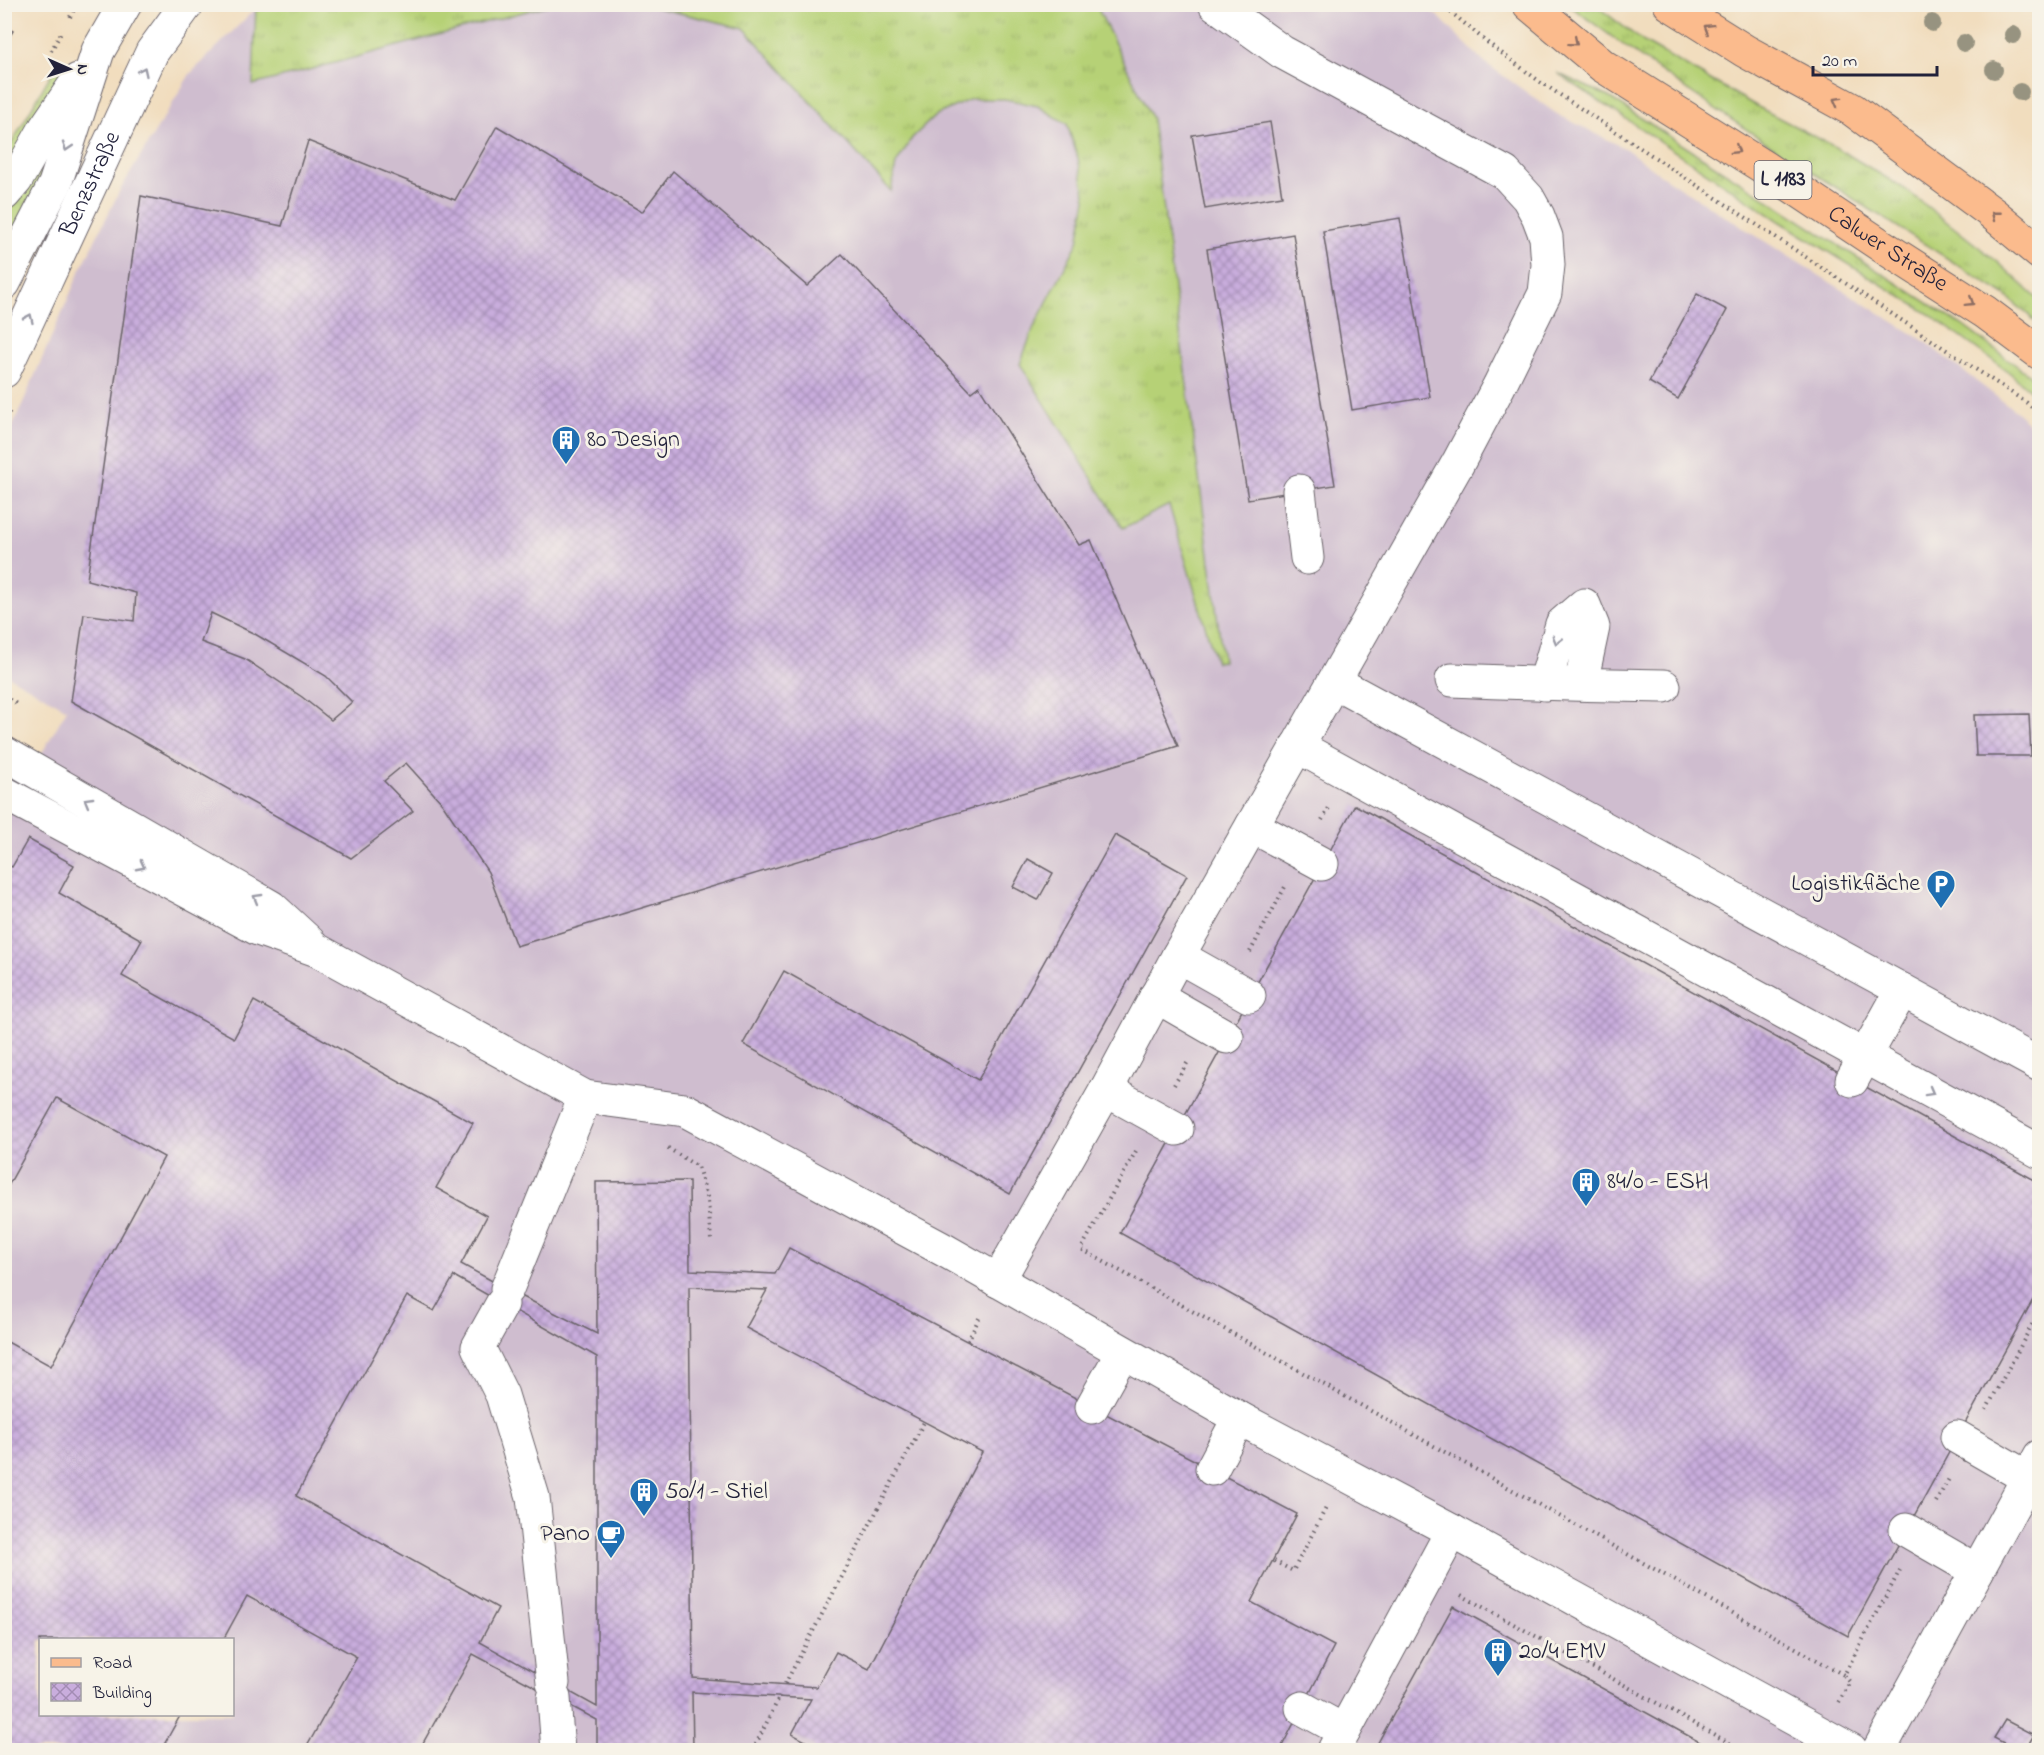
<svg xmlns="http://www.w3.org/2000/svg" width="2044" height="1755" font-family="'Indie Flower',sans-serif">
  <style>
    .industrial { fill: #cfbdcf; fill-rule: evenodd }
    .grass { fill: url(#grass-tufts); stroke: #6c7a58; stroke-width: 1.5 }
    .building { fill: url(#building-cross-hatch); fill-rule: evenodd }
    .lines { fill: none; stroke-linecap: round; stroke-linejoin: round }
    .minor-casing { stroke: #6a6369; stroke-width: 35 }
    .major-casing { stroke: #6a6369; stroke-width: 35 }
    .path { stroke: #6a6369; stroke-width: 4; stroke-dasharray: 1.5 4.5; stroke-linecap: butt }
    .minor { stroke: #fff; stroke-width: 33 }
    .major { stroke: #fbbb8d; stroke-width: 33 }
    .tree { fill: #979380 }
    .oneway { stroke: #8e6e64 }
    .oneway2 { stroke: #9c9ca7 }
    .labels { text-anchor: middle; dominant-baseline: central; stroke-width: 6; stroke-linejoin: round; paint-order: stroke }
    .shield { fill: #f7f3e8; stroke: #62616f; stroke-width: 1.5 }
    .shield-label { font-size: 22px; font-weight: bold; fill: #22223b }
    .street-label { font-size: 24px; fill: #22223b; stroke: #f7f3e8 }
    .poi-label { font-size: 24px; fill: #22223b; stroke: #f7f3e8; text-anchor: start }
  </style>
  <defs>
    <pattern id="grass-tufts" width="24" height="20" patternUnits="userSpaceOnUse" patternTransform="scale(1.5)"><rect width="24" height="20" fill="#b6d176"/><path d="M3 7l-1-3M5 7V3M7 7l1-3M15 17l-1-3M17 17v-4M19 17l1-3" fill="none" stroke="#9cb367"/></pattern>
    <pattern id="building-cross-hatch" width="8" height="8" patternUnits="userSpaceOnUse" patternTransform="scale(1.5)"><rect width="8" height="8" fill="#c9addd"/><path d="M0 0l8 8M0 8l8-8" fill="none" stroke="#a38cb4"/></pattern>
  </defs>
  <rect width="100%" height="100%" fill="#f7f3e8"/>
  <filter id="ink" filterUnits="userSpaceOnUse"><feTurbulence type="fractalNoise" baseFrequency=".0167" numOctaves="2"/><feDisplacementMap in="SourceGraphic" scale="12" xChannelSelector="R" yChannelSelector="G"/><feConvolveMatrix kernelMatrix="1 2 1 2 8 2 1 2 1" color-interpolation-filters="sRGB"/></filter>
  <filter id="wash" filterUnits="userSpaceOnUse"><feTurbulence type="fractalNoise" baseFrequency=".008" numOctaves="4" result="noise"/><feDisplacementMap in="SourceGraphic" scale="24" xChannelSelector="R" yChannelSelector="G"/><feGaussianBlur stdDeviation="1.35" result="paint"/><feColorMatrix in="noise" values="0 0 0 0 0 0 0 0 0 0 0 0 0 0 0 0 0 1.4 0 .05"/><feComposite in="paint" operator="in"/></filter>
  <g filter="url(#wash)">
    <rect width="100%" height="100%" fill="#f1ddbe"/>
    <path class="industrial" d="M259 5H1420L1439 17 1484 62 1557 114 1626 149 1658 173 1718 212 1921 339 2018 413 2039 434V1750H5V818L67 709 5 674V444L80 271 119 192 190 74ZM40 1640H232V1714H40Z"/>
    <g class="grass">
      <polygon points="256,5 256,4 549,5 253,85"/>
      <polygon points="645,5 1096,5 1152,119 1223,661 1216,662 1169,505 1123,528 1020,364 1034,327 1078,242 1086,199 1078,158 1067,124 1038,106 1005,99 971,99 936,115 912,138 896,164 891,191 744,28"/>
      <path d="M1569 5H1595L1644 42 1758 107 1837 148 1905 189 1999 263 2039 300V324L2005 295C1858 201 1708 110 1569 5Z"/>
      <polygon points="59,60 68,65 5,179 5,155"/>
      <polygon points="1557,73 1607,96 1962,325 2036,380 2039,384 2039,398 2010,373 1929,314 1781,222"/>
      <polygon points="50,142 37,194 15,227 5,235 5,211 17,199"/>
    </g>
    <g id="blocks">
      <g class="building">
        <polygon points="4,26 13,31 4,45"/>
        <polygon points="1270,122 1282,196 1205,209 1192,135"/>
        <path d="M497 126 642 212 673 171 807 286 842 254 971 392 979 386 1079 545 1091 540 1178 746 516 946 488 872 442 803 406 763 384 781 413 811 351 858 71 701 84 614 134 621 136 593 87 580 141 196 282 226 308 141 455 200ZM211 613 255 634 326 676 352 702 331 720 302 697 245 659 201 642Z"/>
        <polygon points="1400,218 1430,397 1352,410 1323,231"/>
        <polygon points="1293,234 1335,485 1248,499 1207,249"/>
        <polygon points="1697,294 1727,310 1678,399 1649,382"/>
        <polygon points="2029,714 2031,756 1976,756 1974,715"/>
        <polygon points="1355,805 2040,1183 2040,1287 1848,1636 1120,1233"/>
        <polygon points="1115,835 1187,875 1010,1194 743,1044 784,971 978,1080"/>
        <path d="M28 839 74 865 59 893 142 940 122 976 234 1038 254 1001 473 1123 436 1188 487 1216 461 1264 507 1289 597 1334 596 1182 689 1181 690 1270 775 1274 789 1248 1297 1514 1251 1602 1334 1646 1280 1750H813L815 1746 792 1734 811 1699 692 1692 693 1750H597V1720L473 1654 419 1750H305L357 1657 247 1596 223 1640H40V1714H181L161 1750H4V1340L51 1366 164 1157 57 1098 4 1193V863L12 867ZM454 1276 597 1357V1707L480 1642 498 1608 296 1496 407 1296 434 1311ZM689 1287 767 1290 746 1328 982 1452 869 1669 836 1652 817 1687 693 1678Z"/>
        <polygon points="1028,859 1053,873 1038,900 1013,887"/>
        <polygon points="1453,1606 1714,1750 1374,1750"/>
        <polygon points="2005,1720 2034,1735 2025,1750 2017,1750 1994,1738"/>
      </g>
    </g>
  </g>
  <g filter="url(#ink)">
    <use href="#blocks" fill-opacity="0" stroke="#6a6369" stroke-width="1.5"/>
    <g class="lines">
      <g class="minor-casing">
        <g id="minor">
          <polyline points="4,194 16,180 46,127 78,80"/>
          <polyline points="4,283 55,184 98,51 125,4"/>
          <path id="s1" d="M4 371 152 52 187 4"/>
          <polyline points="1299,491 1307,558"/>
          <path d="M1452 680C1522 683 1593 685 1664 686"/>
          <polyline points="1335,682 2040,1065"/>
          <polyline points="1545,684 1562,624 1584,605 1593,627 1581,683"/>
          <polyline points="1297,746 2040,1152"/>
          <polyline points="4,753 271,907 309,942"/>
          <polyline points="4,793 258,929 317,950 585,1097 685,1110 946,1251 1239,1418 1452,1531 1851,1750"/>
          <polyline points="1252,826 1322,864"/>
          <polyline points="1178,956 1249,996"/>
          <polyline points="1156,996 1227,1037"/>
          <polyline points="1852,1080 1902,990"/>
          <polyline points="1106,1090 1177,1129"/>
          <polyline points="998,1281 1106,1090 1178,956 1458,463 1499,386 1545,293 1548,265 1546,237 1538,216 1528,198 1505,173 1282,52 1215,4"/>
          <polyline points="507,1289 585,1097"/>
          <polyline points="502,1304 478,1347 502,1395 533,1497 553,1683"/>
          <polyline points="1092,1407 1122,1353"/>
          <polyline points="1957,1437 2028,1478"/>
          <polyline points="1212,1469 1239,1418"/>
          <polyline points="1906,1530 1977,1571"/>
          <polyline points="554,1698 558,1750"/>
          <polyline points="1302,1708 1344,1731"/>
          <polyline points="1334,1750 1452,1531"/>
          <polyline points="1879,1750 2040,1456"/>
        </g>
      </g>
      <g class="major-casing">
        <g id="major">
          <path id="s2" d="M1529 4 1603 66 1765 168 1882 246 1985 312 2040 353"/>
          <polyline points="1670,4 1745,51 1853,110 1992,213 2040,253"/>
        </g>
      </g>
      <g class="path">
        <polyline points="1441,4 1488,43 1539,81 2027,403 2040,415"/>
        <polyline points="70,17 77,4"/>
        <polyline points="51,51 62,31"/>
        <polyline points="4,424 11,408"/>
        <polyline points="4,697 17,704"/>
        <polyline points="1322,820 1330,806"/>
        <polyline points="1250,952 1285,887"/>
        <polyline points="1174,1085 1189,1060"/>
        <polyline points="668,1148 698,1167 708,1200 711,1240"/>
        <polyline points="1136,1151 1081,1249 1844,1675 1900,1570"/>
        <polyline points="968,1341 981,1314"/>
        <polyline points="1986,1410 2040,1310"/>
        <polyline points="1936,1502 1950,1477"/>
        <polyline points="1274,1561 1293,1571 1327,1506"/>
        <polyline points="1461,1595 1742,1750"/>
        <polyline points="785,1684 924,1422"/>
        <polyline points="1839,1702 1850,1682 1844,1675"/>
        <polyline points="753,1750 780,1696"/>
      </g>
      <use href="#minor" class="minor"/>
      <use href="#major" class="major"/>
    </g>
    <g class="tree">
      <circle cx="1932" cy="23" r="9"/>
      <circle cx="2013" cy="35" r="9"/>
      <circle cx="1964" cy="43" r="9"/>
      <circle cx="1994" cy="70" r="9"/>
      <circle cx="2020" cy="92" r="9"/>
    </g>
    <defs><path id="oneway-chevron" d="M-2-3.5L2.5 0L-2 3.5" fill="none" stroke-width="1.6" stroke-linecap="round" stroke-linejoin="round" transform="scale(1.5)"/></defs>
    <g class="oneway">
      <use href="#oneway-chevron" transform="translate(1708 28) rotate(-148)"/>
      <use href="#oneway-chevron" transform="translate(1574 42) rotate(40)"/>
      <use href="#oneway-chevron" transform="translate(1837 101) rotate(-151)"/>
      <use href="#oneway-chevron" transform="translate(1736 150) rotate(32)"/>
      <use href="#oneway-chevron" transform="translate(1995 215) rotate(-141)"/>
      <use href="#oneway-chevron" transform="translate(1970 302) rotate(32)"/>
    </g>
    <g class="oneway2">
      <use href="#oneway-chevron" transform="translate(143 71) rotate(-65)"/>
      <use href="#oneway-chevron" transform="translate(67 147) rotate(108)"/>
      <use href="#oneway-chevron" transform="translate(29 318) rotate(-65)"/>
      <use href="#oneway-chevron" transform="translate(1557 640) rotate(106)"/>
      <use href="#oneway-chevron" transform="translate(88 801) rotate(-150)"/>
      <use href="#oneway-chevron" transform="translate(141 866) rotate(28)"/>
      <use href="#oneway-chevron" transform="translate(257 898) rotate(-150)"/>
      <use href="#oneway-chevron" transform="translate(1930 1092) rotate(29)"/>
    </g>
  </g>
  <defs>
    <g id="building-pin" transform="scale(1.5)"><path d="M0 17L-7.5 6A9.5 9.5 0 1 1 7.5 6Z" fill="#1f6fb2" stroke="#f7f3e8"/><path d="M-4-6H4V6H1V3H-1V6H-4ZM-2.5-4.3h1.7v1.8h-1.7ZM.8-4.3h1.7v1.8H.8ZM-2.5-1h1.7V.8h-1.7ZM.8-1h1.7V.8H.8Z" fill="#fff"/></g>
    <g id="parking-pin" transform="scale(1.5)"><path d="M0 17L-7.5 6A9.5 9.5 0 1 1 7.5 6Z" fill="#1f6fb2" stroke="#f7f3e8"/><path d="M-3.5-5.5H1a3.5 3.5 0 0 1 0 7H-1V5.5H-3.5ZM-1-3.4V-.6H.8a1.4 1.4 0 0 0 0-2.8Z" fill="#fff"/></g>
    <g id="cafe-pin" transform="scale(1.5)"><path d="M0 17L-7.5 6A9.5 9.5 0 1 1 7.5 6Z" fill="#1f6fb2" stroke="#f7f3e8"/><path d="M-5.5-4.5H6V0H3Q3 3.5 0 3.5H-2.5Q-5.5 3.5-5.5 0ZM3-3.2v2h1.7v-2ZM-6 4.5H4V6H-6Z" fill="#fff"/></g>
  </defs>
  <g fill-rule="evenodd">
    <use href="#building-pin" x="566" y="440"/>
    <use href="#parking-pin" x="1941" y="884"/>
    <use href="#building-pin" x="1586" y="1182"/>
    <use href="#building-pin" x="644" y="1492"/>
    <use href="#cafe-pin" x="611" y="1534"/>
    <use href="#building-pin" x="1498" y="1652"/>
  </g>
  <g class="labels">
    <rect class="shield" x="1754.5" y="161" width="57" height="38" rx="4.5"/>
    <g class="shield-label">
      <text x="1783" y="180">L 1183</text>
    </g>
    <g class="street-label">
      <text stroke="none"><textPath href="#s1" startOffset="206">Benzstraße</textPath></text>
      <text stroke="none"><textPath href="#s2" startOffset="435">Calwer Straße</textPath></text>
    </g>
    <g class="poi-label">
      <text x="587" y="440">80 Design</text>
      <text x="1920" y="884" text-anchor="end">Logistikfläche</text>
      <text x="1607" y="1182">84/0 - ESH</text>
      <text x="665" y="1492">50/1 - Stiel</text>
      <text x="590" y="1534" text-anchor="end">Pano</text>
      <text x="1519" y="1652">20/4 EMV</text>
    </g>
  </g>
  <rect width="2044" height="1755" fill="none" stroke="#f7f3e8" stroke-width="24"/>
  <rect x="39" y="1638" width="195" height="78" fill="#f7f3e8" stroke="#a29fa3" stroke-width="1.5"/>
  <rect x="51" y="1658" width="30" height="9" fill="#fbbb8d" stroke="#a29fa3" stroke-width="1.5"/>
  <text x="93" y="1668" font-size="18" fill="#22223b">Road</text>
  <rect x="51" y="1683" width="30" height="18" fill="url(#building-cross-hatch)" stroke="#a29fa3" stroke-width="1.5"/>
  <text x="93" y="1698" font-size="18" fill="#22223b">Building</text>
  <g transform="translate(69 69) rotate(93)" stroke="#f7f3e8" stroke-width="4.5" paint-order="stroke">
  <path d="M0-4.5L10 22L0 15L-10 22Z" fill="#22223b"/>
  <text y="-9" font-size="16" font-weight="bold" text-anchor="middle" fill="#22223b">N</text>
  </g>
  <path d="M1813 66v9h124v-9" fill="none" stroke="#22223b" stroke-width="3"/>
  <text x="1822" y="66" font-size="18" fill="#22223b" stroke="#f7f3e8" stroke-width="4.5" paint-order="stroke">20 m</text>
</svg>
